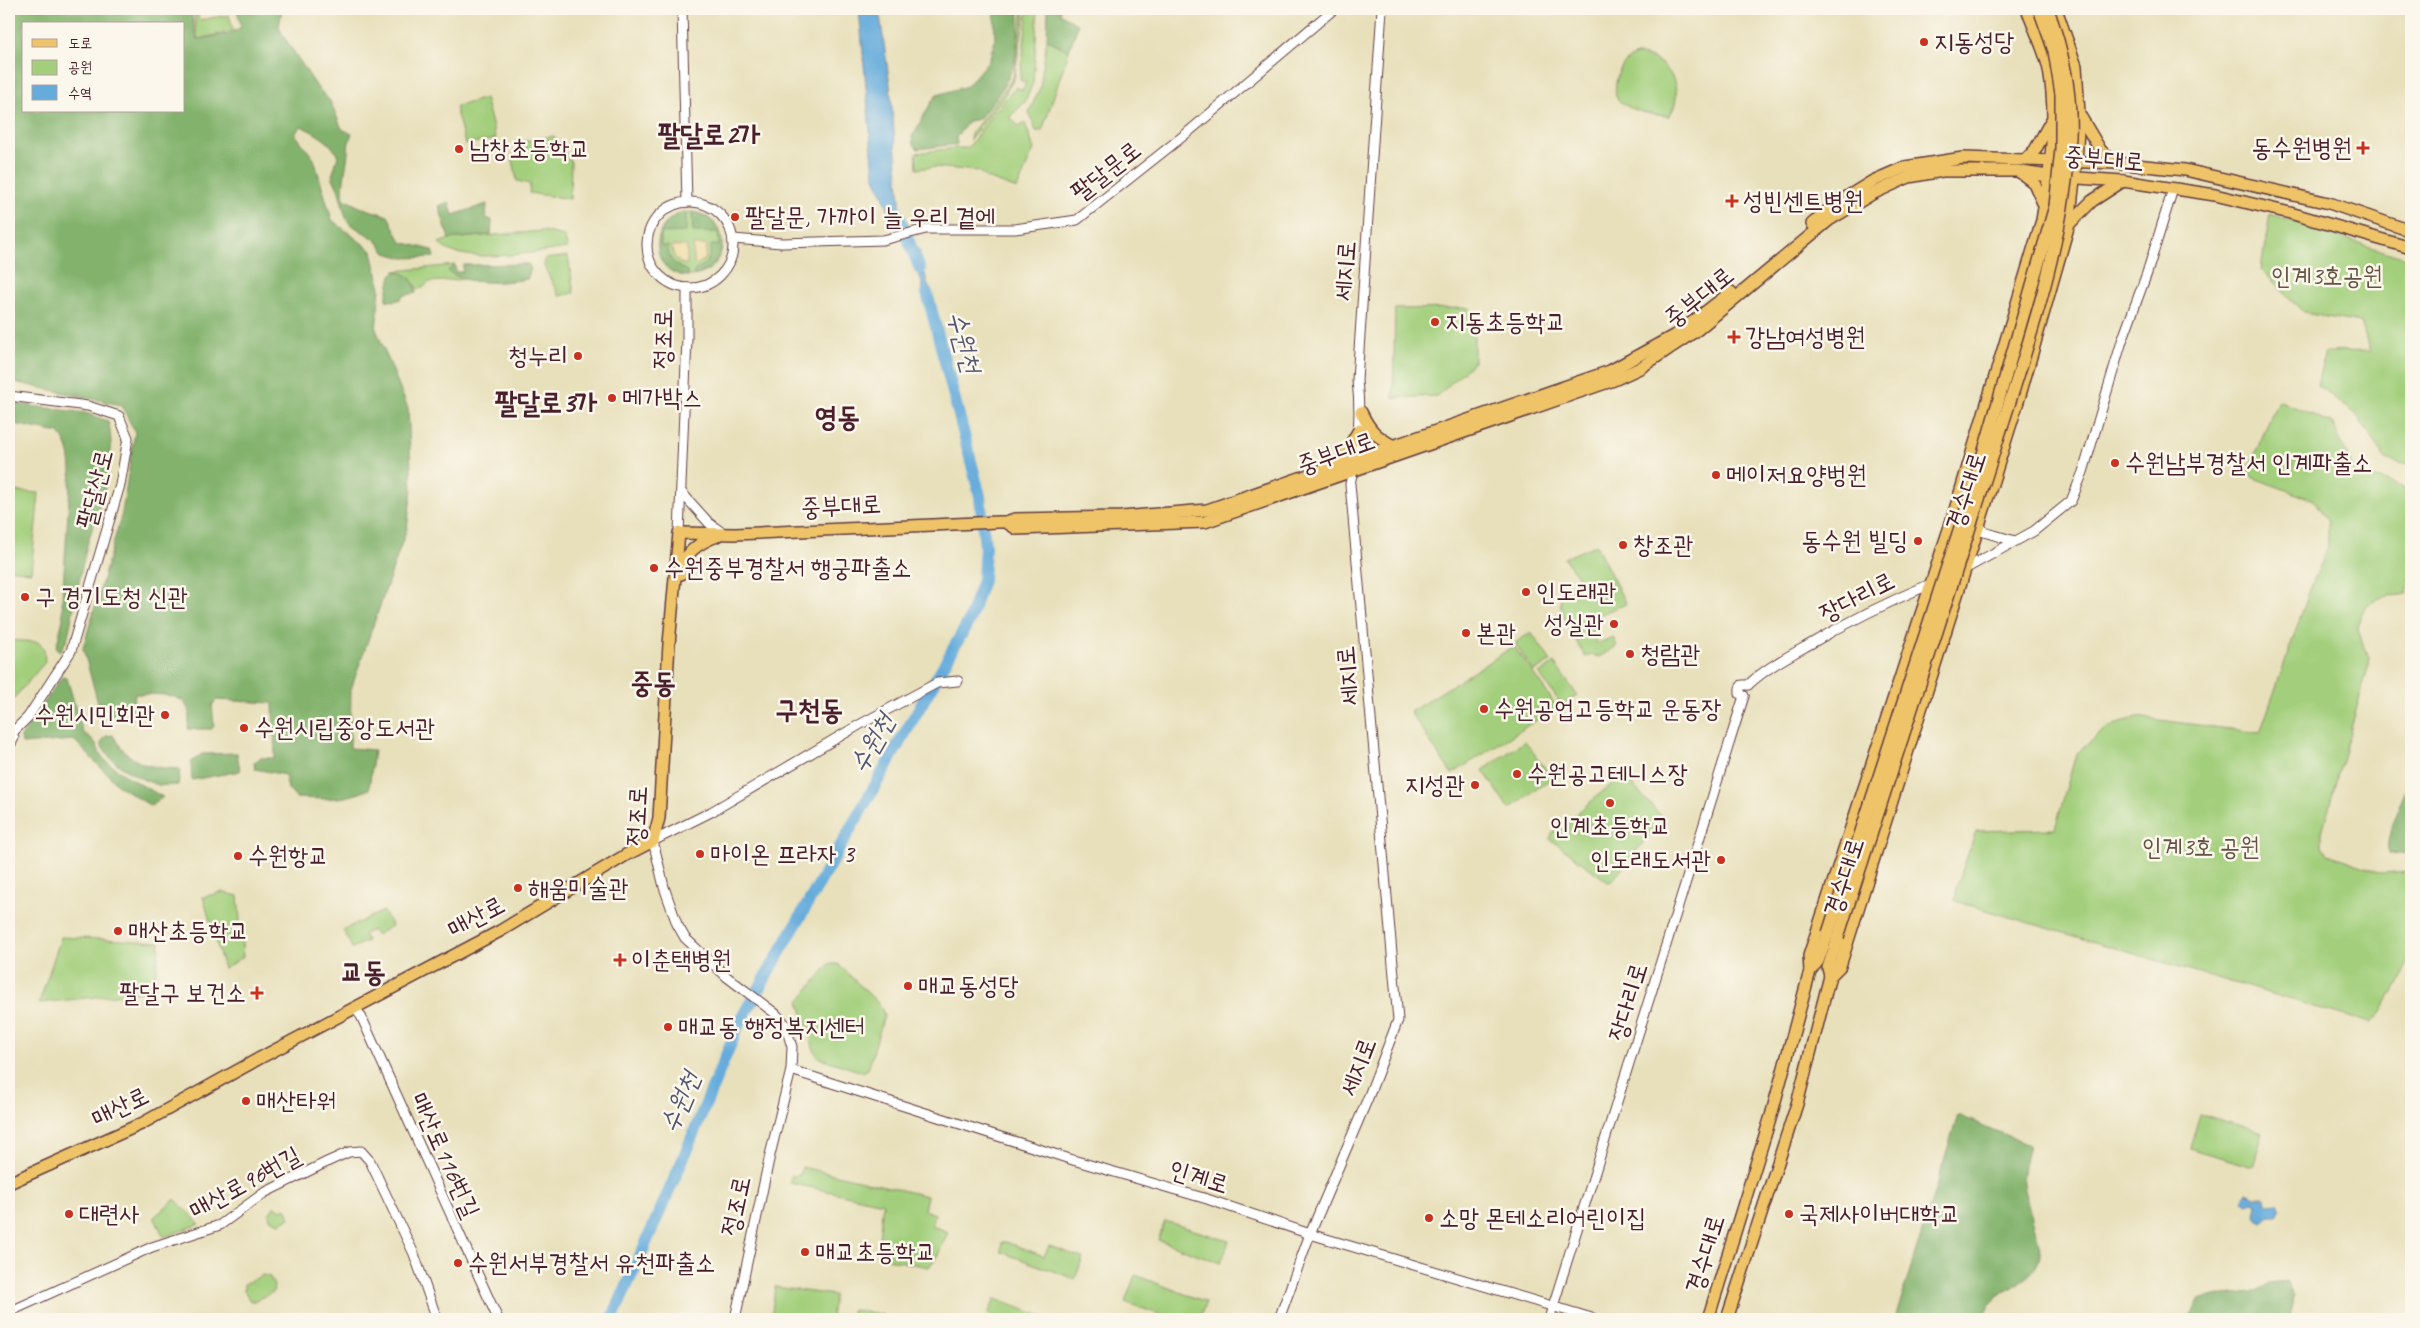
<svg xmlns="http://www.w3.org/2000/svg" width="2420" height="1328" font-family="Caveat,'Poor Story',sans-serif">
  <style>
    .green { fill: #a3cf7c; stroke: #767754 }
    .forest { fill: #82b26c; stroke: #66684c; fill-rule: evenodd }
    .sand { fill: #eeda9e; stroke: #9c7c64 }
    .water { fill: #65abdb; stroke: #586583 }
    .lines { fill: none; stroke-linecap: round; stroke-linejoin: round }
    .river { stroke: #65abdb; stroke-width: 12 }
    .minor-casing { stroke: #623c41; stroke-width: 11 }
    .major-casing { stroke: #623c41; stroke-width: 14 }
    .minor { stroke: #fff; stroke-width: 9 }
    .major { stroke: #efc469; stroke-width: 11 }
    .major-bridge-casing { stroke: #623c41; stroke-width: 14; stroke-linecap: butt }
    .major-bridge { stroke: #efc469; stroke-width: 11 }
    .poi-dot { fill: #c8321e; stroke: #fbf7ec; stroke-width: 2 }
    .labels { text-anchor: middle; dominant-baseline: central; stroke-width: 5; stroke-linejoin: round; paint-order: stroke }
    .poi-label { font-size: 25px; fill: #4a1f2b; stroke: #fbf7ec; text-anchor: start }
    .street-label { font-size: 25px; fill: #4a1f2b; stroke: #fbf7ec }
    .park-label { font-size: 25px; fill: #655443; stroke: #fbf7ec }
    .water-label { font-size: 26px; font-style: italic; fill: #555771; stroke: #fbf7ec }
    .quarter-label { font-size: 28px; font-weight: bold; fill: #4a1f2b; stroke: #fbf7ec }
  </style>
  <rect width="100%" height="100%" fill="#fbf7ec"/>
  <filter id="ink" filterUnits="userSpaceOnUse"><feTurbulence type="fractalNoise" baseFrequency=".02" numOctaves="2"/><feDisplacementMap in="SourceGraphic" scale="10" xChannelSelector="R" yChannelSelector="G"/><feConvolveMatrix kernelMatrix="1 2 1 2 8 2 1 2 1" color-interpolation-filters="sRGB"/></filter>
  <filter id="wash" filterUnits="userSpaceOnUse"><feTurbulence type="fractalNoise" baseFrequency=".0096" numOctaves="4" result="noise"/><feDisplacementMap in="SourceGraphic" scale="20" xChannelSelector="R" yChannelSelector="G"/><feGaussianBlur stdDeviation="1.12" result="paint"/><feColorMatrix in="noise" values="0 0 0 0 0 0 0 0 0 0 0 0 0 0 0 0 0 1.4 0 .05"/><feComposite in="paint" operator="in"/></filter>
  <g filter="url(#wash)">
    <rect width="100%" height="100%" fill="#e8e0bb"/>
    <g class="green">
      <polygon points="193,9 196,9 199,20 229,15 233,30 229,32 198,39"/>
      <polygon points="1023,9 1025,16 1014,79 1004,96 970,140 971,134 1013,78"/>
      <polygon points="1028,9 1038,9 1033,83 1025,102 1010,117 1019,127 1025,123 1034,149 1017,189 987,178 978,171 934,167 917,169 916,153 954,148 968,148 991,116 1016,87 1022,90 1026,83 1020,80"/>
      <polygon points="1047,39 1069,51 1042,131 1036,131 1029,112 1040,88"/>
      <path d="M1636 55C1667 55 1688 90 1669 116 1653 116 1625 110 1616 97 1614 79 1619 63 1636 55Z"/>
      <polygon points="485,98 496,139 465,144 455,107"/>
      <polygon points="554,136 571,162 570,199 529,193 530,184 517,181 512,155 526,151 525,141"/>
      <circle cx="690" cy="244" r="32"/>
      <polygon points="2270,214 2411,260 2411,466 2385,459 2356,414 2317,385 2325,352 2370,351 2361,323 2304,313 2261,269"/>
      <path d="M543 231 564 236 568 248C541 251 456 267 439 243L449 239Z"/>
      <polygon points="568,256 574,293 559,296 544,266 545,259"/>
      <polygon points="455,265 448,271 467,279 429,282 423,288 416,289 416,285 400,272 395,271"/>
      <polygon points="1470,308 1474,314 1474,362 1437,396 1393,398 1395,309"/>
      <path d="M2278 400 2332 423 2355 472 2411 490V574L2407 594C2397 596 2384 595 2376 600 2352 613 2355 638 2370 657L2369 664 2322 832V847L2328 854 2382 873 2411 871V959L2380 1015 2370 1023 1955 901 1957 886 1976 831 2055 829 2076 754 2107 728 2136 717 2260 733 2311 587 2328 547V522L2313 500 2246 475Z"/>
      <polygon points="9,491 39,493 31,572 9,569"/>
      <path d="M1596 545 1626 604 1588 619 1597 644 1613 637 1617 646 1599 657 1593 655 1585 657C1575 637 1556 613 1561 591L1581 580 1564 558Z"/>
      <polygon points="1531,632 1551,661 1534,672 1515,643"/>
      <polygon points="9,640 38,642 44,649 45,662 9,704"/>
      <polygon points="1514,646 1557,707 1452,774 1410,712"/>
      <polygon points="1554,663 1577,695 1562,705 1539,674"/>
      <polygon points="1525,741 1552,778 1509,809 1483,770"/>
      <polygon points="1625,777 1663,818 1612,881 1608,882 1550,839 1552,834 1619,778"/>
      <polygon points="223,892 238,896 243,957 224,969 203,897"/>
      <polygon points="383,911 392,926 376,935 373,930 364,934 367,941 352,948 343,930"/>
      <polygon points="61,937 160,942 153,991 39,1003"/>
      <polygon points="829,964 838,964 881,1006 884,1016 868,1069 862,1072 820,1058 815,1053 799,1001"/>
      <polygon points="2200,1114 2263,1132 2253,1167 2190,1148"/>
      <polygon points="802,1167 927,1196 924,1210 935,1214 932,1226 948,1232 938,1255 929,1267 877,1257 883,1203 790,1183 791,1176 800,1175"/>
      <polygon points="175,1199 200,1224 164,1237 154,1217"/>
      <polygon points="275,1206 281,1210 286,1208 290,1218 280,1223 270,1219 269,1214"/>
      <polygon points="1165,1221 1229,1241 1221,1263 1158,1240"/>
      <polygon points="1002,1242 1006,1242 1044,1256 1049,1246 1083,1258 1075,1279 1001,1252"/>
      <polygon points="263,1275 270,1277 274,1286 273,1292 255,1301 250,1301 244,1291 244,1284"/>
      <polygon points="1135,1275 1206,1302 1199,1319 1172,1319 1125,1302"/>
      <polygon points="775,1287 834,1295 831,1319 771,1319"/>
      <polygon points="995,1299 1050,1319 1000,1319 988,1314"/>
      <polygon points="852,1310 882,1314 881,1319 851,1319"/>
    </g>
    <g class="forest">
      <path d="M9 9H190L197 39 229 34 241 27 237 9H282L279 27 282 34 317 87 330 101 342 129 352 134C347 143 349 150 347 160 345 176 342 183 344 199L360 207 388 216 401 242 432 250 434 257 403 258 386 253 376 240 350 224 346 218 339 191 332 176 338 156C331 141 315 133 301 126L295 134 314 159 332 220 372 251 380 288 376 329 408 408 412 489 407 528 351 689 350 748 374 750 369 789C345 801 322 799 296 798L288 789 285 775 255 769 254 763 260 758H275L273 703 217 700 212 705 214 725 212 729H188C188 722 190 716 188 709 182 691 151 695 135 694L132 719 102 718 83 648 122 513 135 432 121 405 9 381ZM24 24H184V111H24Z"/>
      <path d="M994 9H1019C1019 28 1018 56 1010 74 1002 91 990 105 979 119L969 121 956 137 957 144 918 149 913 144 912 137 932 101 937 95 967 86 989 60 995 40Z"/>
      <polygon points="1048,9 1061,9 1060,13 1078,25 1069,51 1047,39"/>
      <polygon points="449,202 453,215 487,204 486,218 492,220 491,235 449,239 439,206"/>
      <path d="M682 212H686V232L661 233V246H668C668 261 676 266 687 271L688 276C650 274 648 227 682 212Z"/>
      <path d="M692 212C732 219 731 264 694 276V271C705 265 711 260 711 245H719L718 232H693Z"/>
      <path d="M528 264 531 269 527 279C504 283 467 286 448 271L455 265 456 272H463V265Z"/>
      <path d="M395 271C408 273 415 280 416 293L404 295C399 302 394 301 386 300L391 275Z"/>
      <path d="M9 403 85 413 108 421C119 463 97 509 86 549 79 579 74 610 67 640L60 651 56 648 63 619 62 601 71 470C70 455 69 445 59 433L9 423Z"/>
      <path d="M62 677 67 678 83 733C102 743 94 749 105 760 122 775 143 786 163 797L151 806 119 786 74 740 22 744 21 737Z"/>
      <path d="M113 735C129 764 148 768 180 769L178 785C172 785 165 786 159 785 140 780 106 762 101 743L106 736Z"/>
      <polygon points="237,753 240,771 192,780 191,762 202,754"/>
      <path d="M2411 789V855L2389 853C2383 840 2400 804 2406 790Z"/>
      <path d="M1958 1115 2029 1145C2027 1156 2021 1171 2023 1183 2025 1201 2041 1240 2040 1255 2037 1284 1989 1289 1983 1319H1895Z"/>
      <polygon points="2287,1281 2294,1296 2291,1319 2189,1319 2199,1301 2223,1295 2255,1292 2268,1283"/>
    </g>
    <g class="sand">
      <polygon points="693,245 707,245 705,259 698,264 694,264"/>
      <path d="M672 246H687V264C677 265 672 255 672 246Z"/>
    </g>
    <g class="water">
      <polygon points="859,9 879,9 890,85 901,213 892,217 874,175"/>
      <polygon points="921,251 919,253 934,306 927,309 921,279 911,255"/>
      <polygon points="2247,1193 2255,1197 2265,1197 2268,1203 2277,1202 2280,1209 2277,1216 2270,1216 2263,1222 2258,1219 2255,1214 2257,1204 2254,1202 2246,1204 2241,1199"/>
    </g>
    <g class="lines">
      <g class="river">
        <polyline points="892,199 920,269"/>
        <polyline points="612,1319 680,1166 739,1024 969,621 983,580 985,547 980,496 927,293"/>
      </g>
    </g>
  </g>
  <g filter="url(#ink)">
    <g class="lines">
      <g class="minor-casing">
        <g id="minor">
          <polyline points="682,9 687,202"/>
          <circle cx="690" cy="245" r="43"/>
          <polyline points="733,239 782,243 883,240 926,229 1015,229 1077,220 1187,133 1334,9"/>
          <polyline points="9,396 88,406 119,416 128,438 120,485 71,651 28,717 13,732"/>
          <polyline points="682,493 709,523 724,534"/>
          <polyline points="1979,524 1984,532 2015,541"/>
          <polyline points="679,533 687,338 687,288"/>
          <polyline points="1963,570 2034,531 2071,501 2083,472 2122,341 2147,273 2173,189"/>
          <path d="M1748 685C1765 669 1785 658 1805 647 1847 622 1890 601 1935 582"/>
          <polyline points="1744,696 1740,694 1740,688 1742,685 1748,685"/>
          <polyline points="9,726 14,738 9,747"/>
          <polyline points="355,1008 361,1016 498,1319"/>
          <polyline points="791,1070 1073,1160 1207,1199 1310,1234 1595,1319"/>
          <polyline points="9,1312 152,1247 220,1225 264,1193 329,1161 349,1152 361,1151 370,1161 414,1254 437,1319"/>
          <polyline points="735,1319 770,1155 791,1070 792,1047 785,1024 776,1014 727,977 685,938 677,924 664,887 653,841 711,812 859,725 937,683 958,681"/>
          <path d="M1279 1319 1310 1234 1368 1098 1398 1020 1350 484C1359 449 1361 415 1357 380L1382 9"/>
          <polyline points="1549,1319 1744,696"/>
        </g>
      </g>
      <g class="major-casing">
        <g id="major">
          <polyline points="2079,114 2101,151 2116,163"/>
          <polyline points="2025,160 2035,150 2051,121"/>
          <polyline points="2021,173 2034,183 2044,205"/>
          <polyline points="1812,224 1834,205 1873,181 1905,167 1963,158 2116,163 2185,170 2329,203 2411,231"/>
          <polyline points="2069,224 2092,201 2123,181"/>
          <path d="M1361 412C1369 429 1376 437 1394 446"/>
          <polyline points="1338,466 1359,430"/>
          <polyline points="1006,522 1015,519 1121,517 1207,510 1610,371 1677,334 1731,292"/>
          <path d="M681 574C683 553 698 543 717 536"/>
          <polyline points="1810,971 1818,961 1828,933"/>
          <polyline points="1830,976 1828,968 1838,937"/>
          <polyline points="9,1183 141,1124 260,1058 500,931 626,855 653,841 659,818 669,644 679,533 735,534 998,522 1006,522 1017,529 1205,522 1614,380 1640,368 1697,330 1829,220 1872,194 1909,177 1942,171 2016,171 2048,176 2123,181 2215,195 2290,213 2411,248"/>
          <path d="M1708 1319 1771 1116 1810 971 1809 956 1951 523 2042 220C2050 172 2058 119 2049 70 2045 50 2034 29 2027 9"/>
          <polyline points="1727,1319 1797,1104 1830,976 1840,966 2020,395 2069,224 2076,162 2079,114 2076,66 2056,9"/>
        </g>
      </g>
      <use href="#minor" class="minor"/>
      <use href="#major" class="major"/>
      <g class="major-bridge-casing">
        <g id="major-bridge">
          <polyline points="1828,933 1976,478 2055,206 2061,149 2061,94 2054,51 2039,9"/>
          <path d="M1838 937C1890 778 1941 620 1991 461 2023 359 2065 244 2070 137 2072 91 2063 51 2048 9"/>
        </g>
      </g>
      <use href="#major-bridge" class="major-bridge"/>
    </g>
  </g>
  <g class="poi-dot">
    <circle cx="1924" cy="42" r="5"/>
    <path d="M2360.5 140.5h5v5h5v5h-5v5h-5v-5h-5v-5h5z"/>
    <circle cx="459" cy="149" r="5"/>
    <path d="M1729.5 193.5h5v5h5v5h-5v5h-5v-5h-5v-5h5z"/>
    <circle cx="735" cy="217" r="5"/>
    <circle cx="1435" cy="322" r="5"/>
    <path d="M1731.5 329.5h5v5h5v5h-5v5h-5v-5h-5v-5h5z"/>
    <circle cx="578" cy="356" r="5"/>
    <circle cx="612" cy="398" r="5"/>
    <circle cx="2115" cy="463" r="5"/>
    <circle cx="1716" cy="475" r="5"/>
    <circle cx="1918" cy="541" r="5"/>
    <circle cx="1623" cy="545" r="5"/>
    <circle cx="654" cy="568" r="5"/>
    <circle cx="1526" cy="592" r="5"/>
    <circle cx="25" cy="597" r="5"/>
    <circle cx="1614" cy="624" r="5"/>
    <circle cx="1466" cy="633" r="5"/>
    <circle cx="1630" cy="654" r="5"/>
    <circle cx="1484" cy="709" r="5"/>
    <circle cx="165" cy="715" r="5"/>
    <circle cx="244" cy="728" r="5"/>
    <circle cx="1517" cy="774" r="5"/>
    <circle cx="1475" cy="785" r="5"/>
    <circle cx="1610" cy="803" r="5"/>
    <circle cx="700" cy="854" r="5"/>
    <circle cx="238" cy="856" r="5"/>
    <circle cx="1721" cy="860" r="5"/>
    <circle cx="518" cy="888" r="5"/>
    <circle cx="118" cy="931" r="5"/>
    <path d="M617.5 952.5h5v5h5v5h-5v5h-5v-5h-5v-5h5z"/>
    <circle cx="908" cy="986" r="5"/>
    <path d="M254.5 985.5h5v5h5v5h-5v5h-5v-5h-5v-5h5z"/>
    <circle cx="668" cy="1027" r="5"/>
    <circle cx="246" cy="1101" r="5"/>
    <circle cx="69" cy="1214" r="5"/>
    <circle cx="1789" cy="1214" r="5"/>
    <circle cx="1429" cy="1218" r="5"/>
    <circle cx="805" cy="1252" r="5"/>
    <circle cx="458" cy="1263" r="5"/>
  </g>
  <g class="labels">
    <g class="poi-label">
      <text x="1934" y="42">지동성당</text>
      <text x="2352" y="148" text-anchor="end">동수원병원</text>
      <text x="469" y="149">남창초등학교</text>
      <text x="1743" y="201">성빈센트병원</text>
      <text x="745" y="217">팔달문, 가까이 늘 우리 곁에</text>
      <text x="1445" y="322">지동초등학교</text>
      <text x="1745" y="337">강남여성병원</text>
      <text x="568" y="356" text-anchor="end">청누리</text>
      <text x="622" y="398">메가박스</text>
      <text x="2125" y="463">수원남부경찰서 인계파출소</text>
      <text x="1726" y="475">메이저요양벙원</text>
      <text x="1908" y="541" text-anchor="end">동수원 빌딩</text>
      <text x="1633" y="545">창조관</text>
      <text x="664" y="568">수원중부경찰서 행궁파출소</text>
      <text x="1536" y="592">인도래관</text>
      <text x="35" y="597">구 경기도청 신관</text>
      <text x="1604" y="624" text-anchor="end">성실관</text>
      <text x="1476" y="633">본관</text>
      <text x="1640" y="654">청람관</text>
      <text x="1494" y="709">수원공업고등학교 운동장</text>
      <text x="155" y="715" text-anchor="end">수원시민회관</text>
      <text x="254" y="728">수원시립중앙도서관</text>
      <text x="1527" y="774">수원공고테니스장</text>
      <text x="1465" y="785" text-anchor="end">지성관</text>
      <text x="1610" y="826" text-anchor="middle">인계초등학교</text>
      <text x="710" y="854">마이온 프라자 3</text>
      <text x="248" y="856">수원항교</text>
      <text x="1711" y="860" text-anchor="end">인도래도서관</text>
      <text x="528" y="888">해움미술관</text>
      <text x="128" y="931">매산초등학교</text>
      <text x="631" y="960">이춘택병원</text>
      <text x="918" y="986">매교동성당</text>
      <text x="246" y="993" text-anchor="end">팔달구 보건소</text>
      <text x="678" y="1027">매교동 행정복지센터</text>
      <text x="256" y="1101">매산타워</text>
      <text x="79" y="1214">대련사</text>
      <text x="1799" y="1214">국제사이버대학교</text>
      <text x="1439" y="1218">소망 몬테소리어린이집</text>
      <text x="815" y="1252">매교초등학교</text>
      <text x="468" y="1263">수원서부경찰서 유천파출소</text>
    </g>
    <g class="street-label">
      <text transform="translate(2104 159) rotate(5)">중부대로</text>
      <text transform="translate(1106 171) rotate(-38)">팔달문로</text>
      <text transform="translate(1345 271) rotate(-86)">세지로</text>
      <text transform="translate(1699 297) rotate(-39)">중부대로</text>
      <text transform="translate(663 339) rotate(-89)">정조로</text>
      <text transform="translate(1336 453) rotate(-20)">중부대로</text>
      <text transform="translate(95 489) rotate(-76)">팔달산로</text>
      <text transform="translate(1966 491) rotate(-72)">경수대로</text>
      <text transform="translate(841 506) rotate(-3)">중부대로</text>
      <text transform="translate(1857 597) rotate(-27)">장다리로</text>
      <text transform="translate(1348 676) rotate(-95)">세지로</text>
      <text transform="translate(637 816) rotate(-87)">정조로</text>
      <text transform="translate(1844 877) rotate(-72)">경수대로</text>
      <text transform="translate(476 917) rotate(-28)">매산로</text>
      <text transform="translate(1628 1002) rotate(-73)">장다리로</text>
      <text transform="translate(1358 1067) rotate(-69)">세지로</text>
      <text transform="translate(120 1107) rotate(-26)">매산로</text>
      <text transform="translate(445 1155) rotate(66)">매산로116번길</text>
      <text transform="translate(1199 1177) rotate(17)">인계로</text>
      <text transform="translate(245 1183) rotate(-29)">매산로96번길</text>
      <text transform="translate(736 1206) rotate(-78)">정조로</text>
      <text transform="translate(1705 1254) rotate(-73)">경수대로</text>
    </g>
    <g class="park-label">
      <text x="2327" y="276">인계3호공원</text>
      <text x="2201" y="847">인계3호 공원</text>
    </g>
    <g class="water-label">
      <text transform="translate(964 342) rotate(75)">수원천</text>
      <text transform="translate(872 743) rotate(-60)">수원천</text>
      <text transform="translate(680 1102) rotate(-67)">수원천</text>
    </g>
    <g class="quarter-label">
      <text x="709" y="134">팔달로2가</text>
      <text x="546" y="402">팔달로3가</text>
      <text x="837" y="416">영동</text>
      <text x="653" y="682">중동</text>
      <text x="809" y="709">구천동</text>
      <text x="363" y="971">교동</text>
    </g>
  </g>
  <rect width="2420" height="1328" fill="none" stroke="#fbf7ec" stroke-width="30"/>
  <rect x="22" y="22" width="162" height="90" fill="#fbf7ec" stroke="#b4a19f"/>
  <rect x="32" y="39" width="25" height="8" fill="#efc469" stroke="#b4a19f"/>
  <text x="68" y="48" font-size="15" fill="#4a1f2b">도로</text>
  <rect x="32" y="60" width="25" height="15" fill="#a3cf7c" stroke="#b4a19f"/>
  <text x="68" y="72" font-size="15" fill="#4a1f2b">공원</text>
  <rect x="32" y="85" width="25" height="15" fill="#65abdb" stroke="#b4a19f"/>
  <text x="68" y="98" font-size="15" fill="#4a1f2b">수역</text>
</svg>
